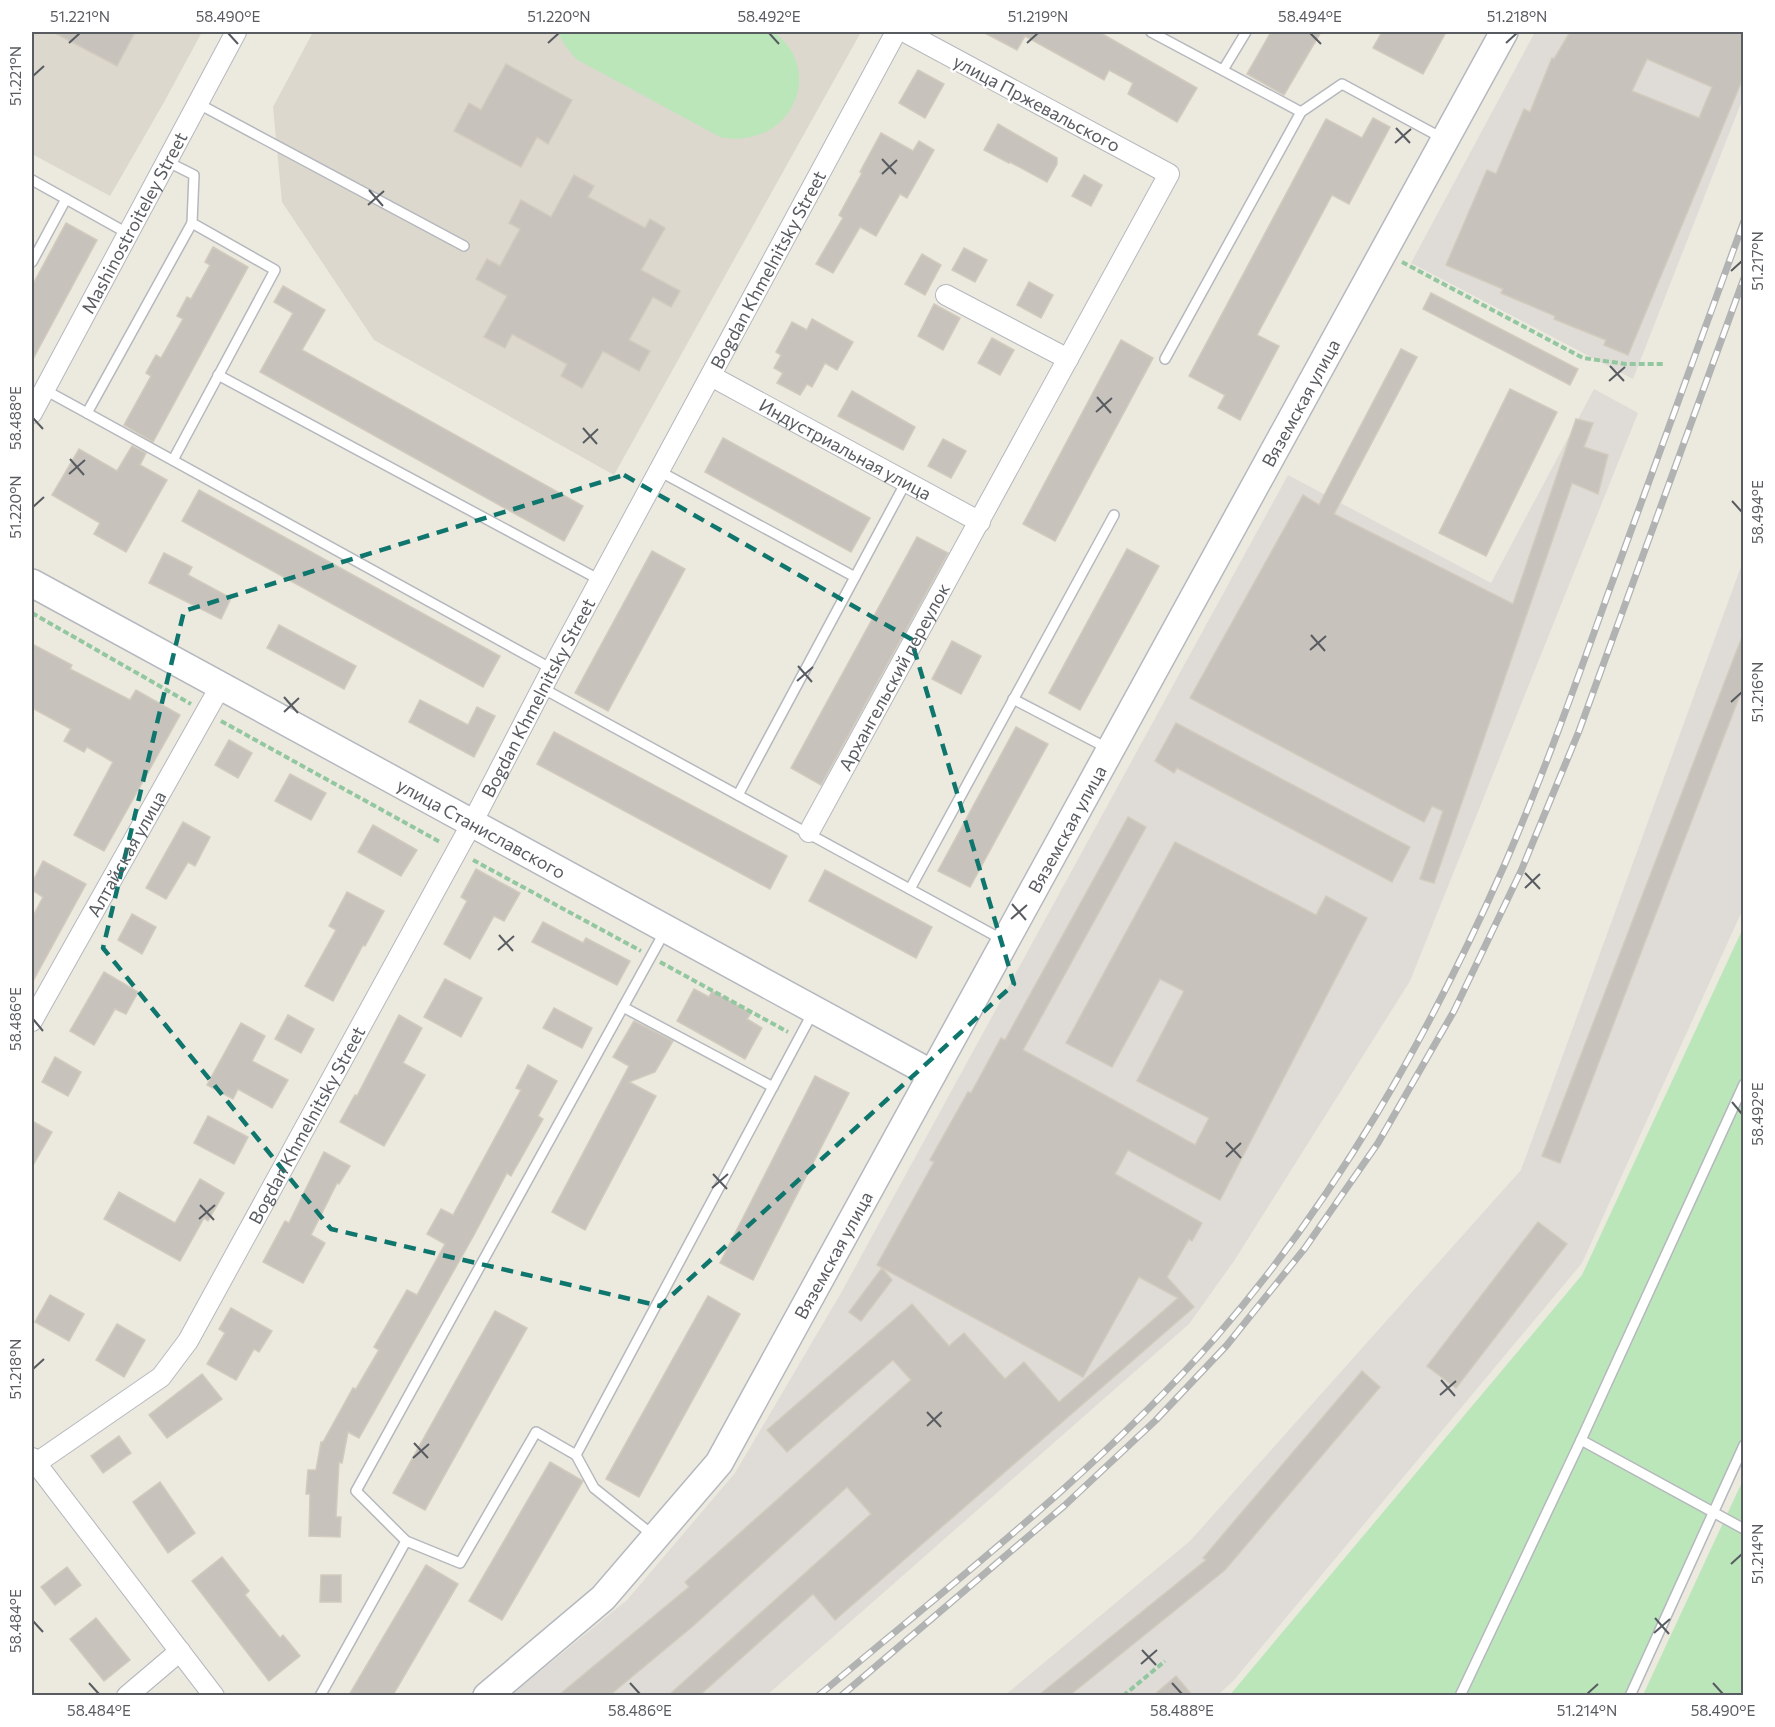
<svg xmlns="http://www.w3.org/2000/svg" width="1775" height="1727" font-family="Commissioner,sans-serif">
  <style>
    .industrial { fill: #dfdcd7 }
    .education { fill: #dcd8ce }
    .green { fill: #bbe6ba }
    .building { fill: #c7c3bc; stroke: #d1cabd; stroke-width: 1.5; fill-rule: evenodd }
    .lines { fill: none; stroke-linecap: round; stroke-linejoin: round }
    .service-casing { stroke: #b5b8bd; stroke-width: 12 }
    .minor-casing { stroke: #b5b8bd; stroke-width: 22 }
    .secondary-casing { stroke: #b5b9bf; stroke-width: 30 }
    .path { stroke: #92c7a0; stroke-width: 4; stroke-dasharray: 6 3; stroke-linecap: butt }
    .service { stroke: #fff; stroke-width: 9 }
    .minor { stroke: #fff; stroke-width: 20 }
    .secondary { stroke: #fff; stroke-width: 27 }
    .rail-casing { stroke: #b1b2b2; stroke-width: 7 }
    .rail { stroke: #fff; stroke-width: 4.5; stroke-dasharray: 14; stroke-linecap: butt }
    .marked { fill: none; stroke: #0f766e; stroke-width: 4.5; stroke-dasharray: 12 8; stroke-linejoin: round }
    .ticks { fill: none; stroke: #585c61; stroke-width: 2 }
    .labels { text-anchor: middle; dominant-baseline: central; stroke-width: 4.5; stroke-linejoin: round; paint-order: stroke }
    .street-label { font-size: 18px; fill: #585c61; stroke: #fff }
    .neatline { fill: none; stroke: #585c61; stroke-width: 2 }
    .ticks-label { font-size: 15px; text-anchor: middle; fill: #585c61 }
  </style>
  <rect width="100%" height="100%" fill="#ece9df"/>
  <g class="industrial">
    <polygon points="1535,32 1743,32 1743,98 1633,379 1411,263"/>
    <polygon points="1594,389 1638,413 1410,981 1234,1261 1189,1324 767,1695 510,1696 627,1600 735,1473 841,1293 1288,475 1491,583"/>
    <polygon points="1743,561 1743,909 1582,1263 1234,1680 1218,1695 1004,1696 1190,1541 1521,1170"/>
  </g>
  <g class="education">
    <polygon points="32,32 202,32 163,104 110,196 32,154"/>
    <polygon points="313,32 861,32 614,475 374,340 282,202 273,107"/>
  </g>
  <g class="green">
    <path d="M558 32H774C828 73 788 151 720 137L576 59 564 44Z"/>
    <polygon points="1743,928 1743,1451 1630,1695 1229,1696 1582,1275"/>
    <polygon points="1743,1480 1743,1695 1643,1695"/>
  </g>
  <g class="building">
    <polygon points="53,32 135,32 117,66"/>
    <polygon points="983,32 1099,32 1197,88 1177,122 1128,94 1133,83 1109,70 1104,80 1025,36 1017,50"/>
    <polygon points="1271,32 1321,32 1284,95 1247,74"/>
    <polygon points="1382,32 1446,32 1423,74 1373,48"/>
    <path d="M1570 32H1743V78L1628 355 1604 345 1606 340 1554 319 1555 316 1501 293 1503 289 1446 265 1487 170 1496 174 1524 109 1530 112 1552 58 1554 59ZM1647 59 1712 87 1699 118 1632 91Z"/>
    <polygon points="506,64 572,100 548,144 537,137 521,167 454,131 469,103 481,110"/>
    <polygon points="918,70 944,84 925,118 899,103"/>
    <polygon points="1373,118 1390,127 1349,204 1332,195 1257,335 1279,346 1240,420 1218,408 1225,395 1189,376 1326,119 1362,138"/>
    <polygon points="998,124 1057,158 1057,164 1047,182 1010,162 1009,163 984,150"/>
    <polygon points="881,133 913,151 919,141 934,150 907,198 900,194 876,236 860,227 833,273 816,264 843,218 839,215 862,173 860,172"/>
    <polygon points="574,175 594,186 588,197 645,228 650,219 665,228 641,270 680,291 671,307 653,297 629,340 650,351 639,371 603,351 582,388 561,376 567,364 512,334 505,348 484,337 507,296 476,279 487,259 500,266 520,229 509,223 521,200 551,217"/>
    <polygon points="1084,175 1102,185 1091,206 1072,196"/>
    <polygon points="66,223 97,240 32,361 32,286"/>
    <polygon points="213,247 248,267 153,442 124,425 151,376 146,373 156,355 161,358 183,319 177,316 187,297 191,299 210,265 205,262"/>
    <polygon points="964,248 987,260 975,282 952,270"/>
    <polygon points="922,254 941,265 925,295 905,284"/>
    <polygon points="1029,282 1053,295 1041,318 1017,305"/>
    <polygon points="283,286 325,310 302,350 583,506 564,541 260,372 293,313 274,302"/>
    <polygon points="1431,293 1578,369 1570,385 1423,309"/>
    <polygon points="934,304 960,318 943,350 918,336"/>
    <polygon points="812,319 853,342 837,370 825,363 812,387 807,384 800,395 777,383 783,373 774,368 781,355 776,352 792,322 807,330"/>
    <polygon points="992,338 1014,350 1000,375 978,363"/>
    <polygon points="1121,340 1153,358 1055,541 1023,524"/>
    <polygon points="1401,349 1417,357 1334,514 1513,604 1576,419 1593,423 1584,447 1608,455 1598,494 1572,483 1434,883 1420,879 1443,811 1432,806 1424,822 1190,698 1303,495 1319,505"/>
    <polygon points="1510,389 1557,412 1486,556 1439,533"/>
    <polygon points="852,391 915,427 903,450 838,416"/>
    <polygon points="723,438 870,518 851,552 705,472"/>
    <polygon points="943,439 966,451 951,478 928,466"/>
    <polygon points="132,446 146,453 140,465 167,480 126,552 94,534 100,523 52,495 79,449 117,471"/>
    <polygon points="199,490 500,656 483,687 182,521"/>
    <polygon points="917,537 948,553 821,785 791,768"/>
    <polygon points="1127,549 1159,566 1080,710 1049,693"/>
    <polygon points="652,551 685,569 608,711 575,693"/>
    <polygon points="164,553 192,567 188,575 231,598 221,619 149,583"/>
    <polygon points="279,625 356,666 344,689 267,648"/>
    <polygon points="1742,637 1743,687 1560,1163 1542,1156"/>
    <polygon points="952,641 981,656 961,694 932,679"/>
    <polygon points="32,644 72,665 70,669 130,700 136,690 180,715 104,851 74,835 113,762 87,747 84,752 64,741 71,729 32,708"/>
    <polygon points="420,700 468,725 477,707 495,716 474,757 409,722"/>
    <polygon points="1176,723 1410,847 1392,882 1177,768 1174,773 1155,761"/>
    <polygon points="1016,727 1048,744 970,887 938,871"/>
    <polygon points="554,732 787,856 770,889 537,764"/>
    <polygon points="229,740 252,753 238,778 215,765"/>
    <polygon points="290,774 326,793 311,820 275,801"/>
    <polygon points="1128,817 1146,827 1023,1050 1195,1145 1209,1118 1137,1081 1184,991 1160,979 1112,1067 1066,1043 1175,842 1316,915 1326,896 1367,918 1220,1200 1128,1150 1115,1174 1202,1223 1192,1241 1189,1239 1167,1277 1194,1307 835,1620 813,1594 700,1695 669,1695 871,1514 847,1487 693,1626 610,1695 559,1695 689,1587 685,1582 911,1380 893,1360 787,1452 767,1430 912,1304 949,1346 964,1333 1005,1379 1024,1362 1059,1402 1178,1298 1139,1277 1083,1377 877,1265 934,1162 930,1160 968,1092 971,1093 1001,1038 1005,1040"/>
    <polygon points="183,822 210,837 195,866 188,862 166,899 146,888"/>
    <polygon points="373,825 417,850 401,876 358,852"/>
    <polygon points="43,861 86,884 32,983 32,918 43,897 32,890 32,883"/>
    <polygon points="476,869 520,893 504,921 494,916 470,959 444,944 467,901 461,897"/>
    <polygon points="825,870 932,927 916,958 809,901"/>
    <polygon points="347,892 384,911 365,946 363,945 333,1001 305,986 336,930 329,926"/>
    <polygon points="132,914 156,927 142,954 118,940"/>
    <polygon points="543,922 583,943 586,938 630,961 617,985 532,942"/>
    <polygon points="104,972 138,992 126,1014 115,1009 94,1045 70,1031"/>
    <polygon points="445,979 482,998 461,1037 424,1017"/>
    <polygon points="694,989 709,997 712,991 751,1013 747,1019 762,1028 745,1059 677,1021"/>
    <polygon points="554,1008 592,1028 582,1048 543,1028"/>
    <polygon points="288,1015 314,1029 301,1053 275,1039"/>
    <polygon points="399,1015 422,1028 403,1063 425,1075 384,1146 340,1122 355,1095 357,1096"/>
    <polygon points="634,1021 673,1041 655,1072 629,1082 656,1096 585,1230 552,1212 629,1066 613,1057"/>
    <polygon points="241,1023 265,1036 252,1061 288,1080 272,1108 238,1089 233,1099 207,1085"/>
    <polygon points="55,1057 81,1072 68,1096 42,1082"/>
    <polygon points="528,1065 557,1081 538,1116 543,1119 511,1176 507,1173 474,1235 359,1438 348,1432 342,1463 339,1462 336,1517 341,1517 340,1537 309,1536 310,1494 306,1494 308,1470 316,1470 321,1442 323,1442 353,1388 356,1389 379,1350 374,1347 407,1290 417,1295 445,1244 427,1234 441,1209 453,1215 521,1090 516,1088"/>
    <polygon points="815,1076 849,1093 753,1280 720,1263"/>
    <polygon points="208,1116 248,1137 234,1164 194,1143"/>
    <polygon points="32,1121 52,1132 32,1167"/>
    <polygon points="324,1152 350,1166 339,1184 337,1183 311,1235 325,1243 303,1283 263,1262 285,1221 289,1223"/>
    <polygon points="200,1179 224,1193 208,1221 204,1218 180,1261 104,1219 119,1192 175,1223"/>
    <polygon points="1538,1222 1567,1244 1456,1388 1427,1366"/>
    <polygon points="882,1268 892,1280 861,1321 849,1312"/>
    <polygon points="50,1295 84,1314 69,1341 35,1322"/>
    <polygon points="708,1296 740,1314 639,1497 606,1479"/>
    <polygon points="231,1308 272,1331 259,1352 254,1349 236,1380 207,1364 225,1333 219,1329"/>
    <polygon points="495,1311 527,1328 425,1510 393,1493"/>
    <polygon points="117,1324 145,1340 124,1377 96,1360"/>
    <polygon points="1362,1371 1380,1387 1225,1570 1070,1695 1039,1695 1206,1560 1203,1558"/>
    <polygon points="202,1374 222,1399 167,1438 149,1415"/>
    <polygon points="119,1436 131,1453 103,1473 91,1456"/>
    <polygon points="550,1462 583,1481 502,1620 469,1601"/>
    <polygon points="160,1482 195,1533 168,1553 133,1502"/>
    <polygon points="222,1557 249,1591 245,1595 280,1638 283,1635 300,1656 269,1681 192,1581"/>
    <polygon points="426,1565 458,1584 393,1695 349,1695"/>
    <polygon points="67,1567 81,1585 55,1605 41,1587"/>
    <polygon points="321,1575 341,1575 341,1602 320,1602"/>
    <polygon points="96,1618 130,1660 104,1681 70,1639"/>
    <polygon points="1176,1676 1192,1695 1154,1695"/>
  </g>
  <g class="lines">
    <g class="service-casing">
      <g id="service">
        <polyline points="1151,32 1301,112"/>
        <polyline points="1223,70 1246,32"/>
        <polyline points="197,103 464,246"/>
        <polyline points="166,161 194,175 192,223 275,270 173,460"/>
        <polyline points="32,180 127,233"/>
        <polyline points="192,223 87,413 552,669"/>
        <polyline points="32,262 66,199"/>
        <polyline points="1165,359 1301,112 1342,84 1442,138"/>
        <polyline points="218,375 600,580"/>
        <polyline points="45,390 87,413"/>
        <polyline points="659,471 855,577"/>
        <polyline points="542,688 1003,940"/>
        <polyline points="1013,699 1109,749"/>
        <polyline points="738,795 906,482"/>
        <polyline points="910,889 1114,515"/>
        <polyline points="623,1007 773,1087"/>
        <polyline points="1581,1440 1744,1529"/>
        <polyline points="654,1536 594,1488 576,1455 813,1012"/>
        <polyline points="406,1541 356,1491 665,931"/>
        <polyline points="320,1696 406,1541 460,1563 536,1432 576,1455"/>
        <polyline points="1460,1696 1581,1440 1744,1084"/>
        <polyline points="1630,1696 1744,1445"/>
      </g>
    </g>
    <g class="minor-casing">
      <g id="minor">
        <polyline points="946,295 1068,359"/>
        <path id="s1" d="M711 376 980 522"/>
        <path id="s2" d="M32 413 236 32"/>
        <path id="s3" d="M809 832 1169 174 905 32"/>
        <path id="s4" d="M32 1021 220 687"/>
        <polyline points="32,1458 214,1696"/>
        <path id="s5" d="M32 1466 161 1377 188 1341 472 823 552 669 896 32"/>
        <polyline points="127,1696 180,1651"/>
      </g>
    </g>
    <g class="secondary-casing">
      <g id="secondary">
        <path id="s6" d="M32 583 932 1074"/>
        <path id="s7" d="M487 1696 603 1598 719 1463 1504 32"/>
      </g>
    </g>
    <g class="path">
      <polyline points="1402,262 1583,358 1626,364 1665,364"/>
      <polyline points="32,613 191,704"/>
      <polyline points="221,721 440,842"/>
      <polyline points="473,860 641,951"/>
      <polyline points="660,962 788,1032"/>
      <polyline points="1123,1696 1165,1661"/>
    </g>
    <use href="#service" class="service"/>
    <use href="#minor" class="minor"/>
    <use href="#secondary" class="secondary"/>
    <g class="rail-casing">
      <g id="rail">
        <path d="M818 1696C955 1581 1098 1471 1216 1337 1338 1197 1429 1035 1504 866 1543 776 1576 683 1609 591 1654 468 1699 345 1744 221"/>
        <polyline points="841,1696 1064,1506 1156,1420 1227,1345 1305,1248 1378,1143 1454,1011 1521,871 1579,731 1744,278"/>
      </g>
    </g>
    <use href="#rail" class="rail"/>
  </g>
  <path class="marked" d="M624 475 911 639 1014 984 660 1306 331 1229 103 948 184 611Z"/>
  <path class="ticks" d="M228 33 238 44M769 33 779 44M1310 33 1321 44M69 43 80 33M548 43 559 33M1027 43 1038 33M1506 43 1517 33M33 76 44 66M1396 128 1410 143M1395 143 1411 129M882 159 896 174M882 174 897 160M369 190 383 206M368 205 384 191M1731 271 1742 261M1610 366 1624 381M1609 381 1625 367M1097 397 1111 413M1096 412 1112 398M33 418 43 429M583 428 597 444M583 443 598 429M70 459 84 475M69 474 85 460M1732 501 1742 512M33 507 44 497M1311 635 1325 651M1310 650 1326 636M798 666 812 682M797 681 813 667M284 697 298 713M1731 702 1742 692M284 712 299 698M1525 873 1540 889M1525 888 1540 874M1012 904 1026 920M1011 919 1027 905M499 935 513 951M498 950 514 936M33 1019 43 1031M1732 1102 1742 1114M1226 1142 1241 1158M1226 1157 1241 1143M713 1174 727 1189M712 1188 728 1174M200 1205 214 1220M199 1219 215 1205M33 1369 44 1359M1441 1380 1455 1396M1440 1395 1456 1381M927 1412 941 1427M927 1426 942 1412M414 1443 428 1458M413 1458 429 1444M1731 1564 1742 1554M1655 1618 1669 1634M33 1621 43 1632M1654 1633 1670 1619M1142 1650 1156 1665M1141 1664 1157 1650M89 1683 99 1694M630 1683 640 1694M1172 1683 1182 1694M1713 1683 1723 1694M1587 1694 1598 1684"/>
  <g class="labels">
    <g class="street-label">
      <text transform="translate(1037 103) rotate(28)">улица Пржевальского</text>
      <text stroke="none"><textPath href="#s2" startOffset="216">Mashinostroiteley Street</textPath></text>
      <text stroke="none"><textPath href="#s5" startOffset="1420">Bogdan Khmelnitsky Street</textPath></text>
      <text stroke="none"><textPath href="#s7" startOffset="1539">Вяземская улица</textPath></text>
      <text stroke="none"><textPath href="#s1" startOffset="153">Индустриальная улица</textPath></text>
      <text stroke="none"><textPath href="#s3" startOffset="177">Архангельский переулок</textPath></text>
      <text stroke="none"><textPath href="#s5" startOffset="934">Bogdan Khmelnitsky Street</textPath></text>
      <text stroke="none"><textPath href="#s6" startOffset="512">улица Станиславского</textPath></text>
      <text stroke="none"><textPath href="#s7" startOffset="1053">Вяземская улица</textPath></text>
      <text stroke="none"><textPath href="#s4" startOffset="192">Алтайская улица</textPath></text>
      <text stroke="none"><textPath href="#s5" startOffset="448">Bogdan Khmelnitsky Street</textPath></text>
      <text stroke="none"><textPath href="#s7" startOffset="567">Вяземская улица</textPath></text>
    </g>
  </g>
  <rect width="1775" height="1727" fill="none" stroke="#ffffff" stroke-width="66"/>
  <rect x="33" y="33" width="1709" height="1661" class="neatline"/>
  <g class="ticks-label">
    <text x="80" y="22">51.221°N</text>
    <text x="228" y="22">58.490°E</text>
    <text x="559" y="22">51.220°N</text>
    <text x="769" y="22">58.492°E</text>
    <text x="1038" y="22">51.219°N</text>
    <text x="1310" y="22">58.494°E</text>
    <text x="1517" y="22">51.218°N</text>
    <text transform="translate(16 76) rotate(-90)" y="5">51.221°N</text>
    <text transform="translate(1758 261) rotate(-90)" y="5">51.217°N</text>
    <text transform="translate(16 418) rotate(-90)" y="5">58.488°E</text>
    <text transform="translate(16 507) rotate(-90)" y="5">51.220°N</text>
    <text transform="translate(1758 512) rotate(-90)" y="5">58.494°E</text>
    <text transform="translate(1758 692) rotate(-90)" y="5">51.216°N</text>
    <text transform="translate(16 1019) rotate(-90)" y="5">58.486°E</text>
    <text transform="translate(1758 1114) rotate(-90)" y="5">58.492°E</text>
    <text transform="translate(16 1369) rotate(-90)" y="5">51.218°N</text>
    <text transform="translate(1758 1554) rotate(-90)" y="5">51.214°N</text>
    <text transform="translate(16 1621) rotate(-90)" y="5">58.484°E</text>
    <text x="99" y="1716">58.484°E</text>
    <text x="640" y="1716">58.486°E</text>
    <text x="1182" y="1716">58.488°E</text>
    <text x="1587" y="1716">51.214°N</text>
    <text x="1723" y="1716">58.490°E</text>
  </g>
</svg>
